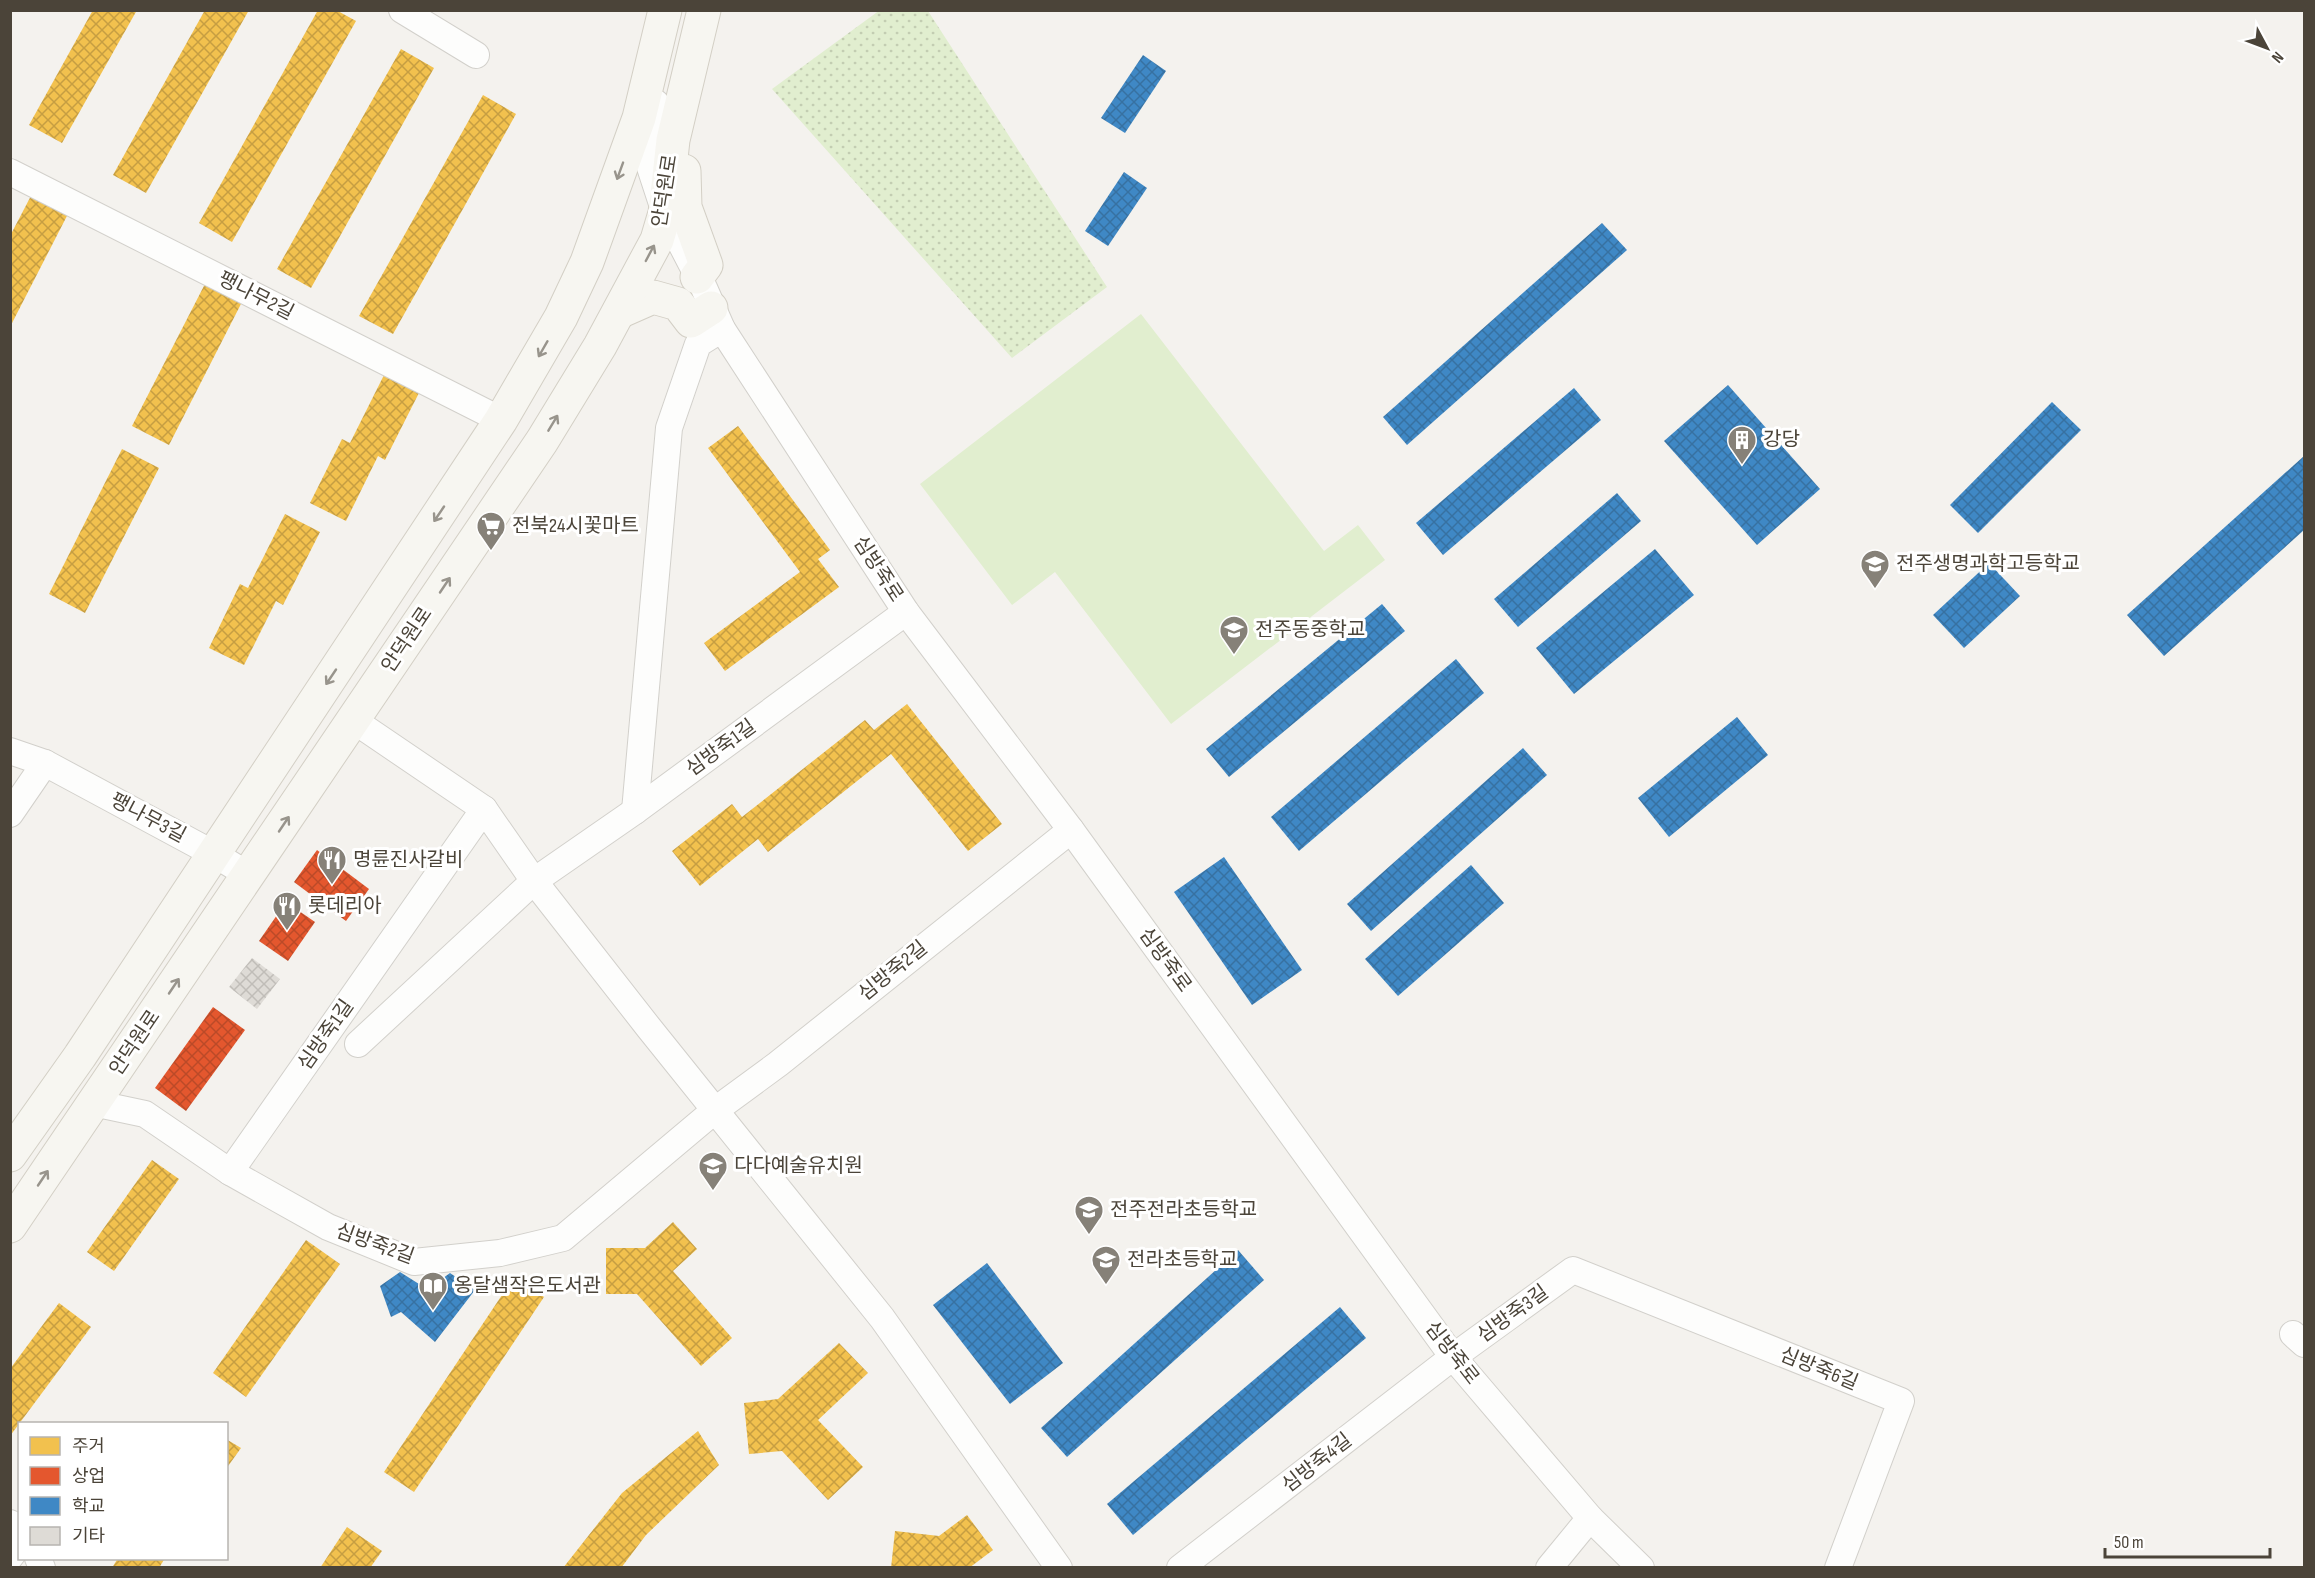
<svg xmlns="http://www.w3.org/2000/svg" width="2315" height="1578" font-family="'Sofia Sans Condensed','Noto Sans KR',sans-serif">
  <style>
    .grass { fill: url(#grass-dots) }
    .garden { fill: #e1eecf }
    .homes { fill: url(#homes-cross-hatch) }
    .shops { fill: url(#shops-cross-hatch) }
    .schools { fill: url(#schools-cross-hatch) }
    .building { fill: url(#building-cross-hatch) }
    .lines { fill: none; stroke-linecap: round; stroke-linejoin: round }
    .street-casing { stroke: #d2d0cb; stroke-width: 28 }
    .secondary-casing { stroke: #d3cfc5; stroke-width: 35 }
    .street { stroke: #fdfdfc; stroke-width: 26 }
    .secondary { stroke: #f7f6f1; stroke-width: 33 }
    .oneway { stroke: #98948c }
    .labels { text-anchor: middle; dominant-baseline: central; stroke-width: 6; stroke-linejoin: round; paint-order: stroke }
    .street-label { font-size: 20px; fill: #4b4439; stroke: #fff }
    .poi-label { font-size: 20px; fill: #4b4439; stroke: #fff; text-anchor: start }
  </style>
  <defs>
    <pattern id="grass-dots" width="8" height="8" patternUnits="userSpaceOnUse" patternTransform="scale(1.5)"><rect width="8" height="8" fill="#e1eecf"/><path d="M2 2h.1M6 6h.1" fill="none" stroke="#c3cdb2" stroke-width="1.8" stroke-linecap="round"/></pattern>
    <pattern id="homes-cross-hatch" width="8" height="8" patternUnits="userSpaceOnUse" patternTransform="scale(1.5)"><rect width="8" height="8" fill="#f2c14e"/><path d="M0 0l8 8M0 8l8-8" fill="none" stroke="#c69e42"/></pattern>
    <pattern id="shops-cross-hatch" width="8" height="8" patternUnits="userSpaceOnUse" patternTransform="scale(1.5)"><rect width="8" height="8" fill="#e4572e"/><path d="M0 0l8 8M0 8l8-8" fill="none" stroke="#bb4a28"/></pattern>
    <pattern id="schools-cross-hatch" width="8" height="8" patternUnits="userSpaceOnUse" patternTransform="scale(1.5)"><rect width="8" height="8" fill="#3f88c5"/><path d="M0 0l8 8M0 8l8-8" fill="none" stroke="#3771a1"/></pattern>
    <pattern id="building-cross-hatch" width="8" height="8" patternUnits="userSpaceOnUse" patternTransform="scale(1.5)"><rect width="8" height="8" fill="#dedbd6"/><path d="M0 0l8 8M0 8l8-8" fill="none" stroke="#c0bdb8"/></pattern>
  </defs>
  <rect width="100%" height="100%" fill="#f4f2ee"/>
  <polygon class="grass" points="880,10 928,11 1107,287 1012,358 772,89"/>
  <polygon class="garden" points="1141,314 1324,551 1358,525 1385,560 1171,724 1055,572 1012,605 920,484"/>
  <g class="homes">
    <polygon points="93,10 137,10 62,143 29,125"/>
    <polygon points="205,10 249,10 146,193 113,175"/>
    <polygon points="318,10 336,10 356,21 232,242 199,223"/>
    <polygon points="401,49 434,68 311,288 277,269"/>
    <polygon points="483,95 516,114 393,334 359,316"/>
    <polygon points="33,192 70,210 10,327 10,236"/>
    <polygon points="206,282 243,300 169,445 132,426"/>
    <polygon points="387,369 422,387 385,460 378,456 346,521 310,503 342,439 350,443"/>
    <polygon points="738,426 830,550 818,559 839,587 725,671 704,643 800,572 708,448"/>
    <polygon points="122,449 159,468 85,613 49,594"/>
    <polygon points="285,514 320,532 283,605 276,601 244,665 209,648 240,584 248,588"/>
    <polygon points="907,704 1002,824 968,851 891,754 768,852 758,839 700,886 672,851 732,804 742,817 865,720 874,730"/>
    <polygon points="152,1160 179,1179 114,1271 87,1252"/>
    <polygon points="673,1222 697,1249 673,1271 732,1338 701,1366 637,1294 606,1294 606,1248 645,1248"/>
    <polygon points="306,1240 340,1264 246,1397 213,1373"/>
    <polygon points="514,1277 544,1297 414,1492 384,1472"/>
    <polygon points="59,1303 91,1327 10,1436 10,1369"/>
    <polygon points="839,1343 868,1373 818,1420 863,1467 828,1500 782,1451 749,1454 744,1403 778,1399"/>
    <polygon points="698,1431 719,1465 646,1535 621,1568 563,1568 622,1493"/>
    <polygon points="226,1439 241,1448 226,1469"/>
    <polygon points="967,1515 993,1550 969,1568 891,1568 895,1531 939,1536"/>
    <polygon points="347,1527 382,1551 370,1568 320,1568"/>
    <polygon points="118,1558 165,1558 159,1568 112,1568"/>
  </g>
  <g class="shops">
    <polygon points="317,850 369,889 346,921 294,882"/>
    <polygon points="286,902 315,922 288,961 259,941"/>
    <polygon points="213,1007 245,1030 186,1111 155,1088"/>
  </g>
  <g class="schools">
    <polygon points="1143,55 1166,71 1125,133 1101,118"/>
    <polygon points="1124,172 1147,188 1108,246 1085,231"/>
    <polygon points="1602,223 1627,250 1407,445 1383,417"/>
    <polygon points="1728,385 1820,489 1757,545 1664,441"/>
    <polygon points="1574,388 1601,420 1443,555 1416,523"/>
    <polygon points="2052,402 2081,430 1978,533 1950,505"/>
    <polygon points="2304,456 2304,530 2164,656 2127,615"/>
    <polygon points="1617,493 1641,521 1518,627 1494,599"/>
    <polygon points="1655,549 1694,595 1574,694 1536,648"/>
    <polygon points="1989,563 2020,596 1964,648 1933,615"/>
    <polygon points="1382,604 1405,631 1229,777 1206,749"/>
    <polygon points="1456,659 1484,693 1299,851 1271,817"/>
    <polygon points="1737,717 1768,755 1669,837 1638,798"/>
    <polygon points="1523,748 1547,775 1371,931 1347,904"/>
    <polygon points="1224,857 1302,970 1252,1005 1174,892"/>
    <polygon points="1471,865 1504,903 1398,996 1365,959"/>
    <polygon points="1238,1250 1264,1280 1067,1457 1041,1428"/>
    <polygon points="987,1263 1063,1363 1010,1404 933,1305"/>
    <polygon points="400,1272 419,1284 427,1274 439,1281 450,1273 475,1290 435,1342 401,1312 391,1317 380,1286"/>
    <polygon points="1340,1307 1366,1338 1133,1535 1107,1504"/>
  </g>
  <polygon class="building" points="252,958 280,979 257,1009 229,987"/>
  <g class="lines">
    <g class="street-casing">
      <g id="street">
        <polyline points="402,10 476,55"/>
        <polyline points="656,103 646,155 665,213 704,288 722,329 906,612 1071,830 1453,1357 1590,1518 1641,1568"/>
        <polyline points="10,172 501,420"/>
        <polyline points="353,720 484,809 534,881 649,1028 882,1318 1059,1568"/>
        <polyline points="10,751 45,763 214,854 250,876"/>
        <polyline points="635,811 669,428 698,344 722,329"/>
        <polyline points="10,814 45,763"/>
        <polyline points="358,1044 534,881 635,811 906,612"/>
        <polyline points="93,1103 145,1114 230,1172 328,1227 414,1262 500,1253 563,1238 714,1111 778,1064 1071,830"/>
        <polyline points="230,1172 484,809"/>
        <polyline points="2293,1334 2304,1344"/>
        <polyline points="10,1523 20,1529"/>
        <polyline points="10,1557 20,1544"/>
        <polyline points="38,1558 42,1568"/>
        <polyline points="1180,1568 1453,1357 1573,1270 1901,1401 1838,1568"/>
        <polyline points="1549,1568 1590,1518"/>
      </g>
    </g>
    <g class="secondary-casing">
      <g id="secondary">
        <polyline points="684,171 685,207 706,265 697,277"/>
        <polyline points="619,312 653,297 678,304 691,321 711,308"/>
        <polyline points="10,1155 80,1056 501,420 561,317 587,262 639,118 665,10"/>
        <polyline points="10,1226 542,441 600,346 657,240 665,213 673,140 704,10"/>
      </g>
    </g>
    <use href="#street" class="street"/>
    <use href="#secondary" class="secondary"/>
  </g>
  <defs><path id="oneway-shaft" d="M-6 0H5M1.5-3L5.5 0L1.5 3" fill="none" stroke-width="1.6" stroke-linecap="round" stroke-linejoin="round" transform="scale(1.5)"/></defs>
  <g class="oneway">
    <use href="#oneway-shaft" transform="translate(620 171) rotate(110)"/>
    <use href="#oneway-shaft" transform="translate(650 253) rotate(-62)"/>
    <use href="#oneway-shaft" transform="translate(543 349) rotate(120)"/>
    <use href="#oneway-shaft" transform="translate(553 423) rotate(-59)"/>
    <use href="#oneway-shaft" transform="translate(439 514) rotate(124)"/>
    <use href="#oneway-shaft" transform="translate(445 585) rotate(-56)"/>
    <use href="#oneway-shaft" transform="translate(331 677) rotate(124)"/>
    <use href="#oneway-shaft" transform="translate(284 824) rotate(-56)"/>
    <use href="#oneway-shaft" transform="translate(174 986) rotate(-56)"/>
    <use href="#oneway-shaft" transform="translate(43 1178) rotate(-56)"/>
  </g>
  <defs>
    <g id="building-pin" transform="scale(1.5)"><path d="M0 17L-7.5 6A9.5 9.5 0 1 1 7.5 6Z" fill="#868178" stroke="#fff"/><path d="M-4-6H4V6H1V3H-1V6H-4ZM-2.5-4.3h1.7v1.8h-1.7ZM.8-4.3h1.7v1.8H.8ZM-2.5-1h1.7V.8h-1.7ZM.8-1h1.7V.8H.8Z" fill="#fff"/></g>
    <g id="supermarket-pin" transform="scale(1.5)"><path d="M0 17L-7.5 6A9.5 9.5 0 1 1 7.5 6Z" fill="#868178" stroke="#fff"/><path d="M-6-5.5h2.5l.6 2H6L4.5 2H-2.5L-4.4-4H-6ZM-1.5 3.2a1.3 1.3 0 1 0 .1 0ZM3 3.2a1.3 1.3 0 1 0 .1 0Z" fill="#fff"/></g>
    <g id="school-pin" transform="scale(1.5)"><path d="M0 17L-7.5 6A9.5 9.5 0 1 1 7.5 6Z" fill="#868178" stroke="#fff"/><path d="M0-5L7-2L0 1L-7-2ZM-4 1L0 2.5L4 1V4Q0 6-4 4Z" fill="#fff"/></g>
    <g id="restaurant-pin" transform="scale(1.5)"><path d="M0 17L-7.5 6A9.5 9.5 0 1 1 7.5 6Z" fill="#868178" stroke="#fff"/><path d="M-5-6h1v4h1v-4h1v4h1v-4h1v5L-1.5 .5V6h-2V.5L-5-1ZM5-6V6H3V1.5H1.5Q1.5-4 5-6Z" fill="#fff"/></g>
    <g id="library-pin" transform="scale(1.5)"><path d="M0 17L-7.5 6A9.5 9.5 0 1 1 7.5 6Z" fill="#868178" stroke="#fff"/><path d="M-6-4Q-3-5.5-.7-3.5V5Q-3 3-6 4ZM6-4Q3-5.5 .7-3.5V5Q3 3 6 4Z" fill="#fff"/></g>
  </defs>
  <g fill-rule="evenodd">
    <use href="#building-pin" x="1742" y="440"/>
    <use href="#supermarket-pin" x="491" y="526"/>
    <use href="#school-pin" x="1875" y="564"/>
    <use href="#school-pin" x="1234" y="630"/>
    <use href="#restaurant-pin" x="332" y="860"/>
    <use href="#restaurant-pin" x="287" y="906"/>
    <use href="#school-pin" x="713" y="1166"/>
    <use href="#school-pin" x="1089" y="1210"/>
    <use href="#school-pin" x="1106" y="1260"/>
    <use href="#library-pin" x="433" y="1286"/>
  </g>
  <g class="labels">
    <g class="street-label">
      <text transform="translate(665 191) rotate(-81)">안덕원로</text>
      <text transform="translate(256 296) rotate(27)">팽나무2길</text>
      <text transform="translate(878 569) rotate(57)">심방죽로</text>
      <text transform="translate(407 640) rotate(-56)">안덕원로</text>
      <text transform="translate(721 748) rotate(-36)">심방죽1길</text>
      <text transform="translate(148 818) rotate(28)">팽나무3길</text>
      <text transform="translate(1165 960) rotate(54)">심방죽로</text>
      <text transform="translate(893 971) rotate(-39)">심방죽2길</text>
      <text transform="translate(326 1035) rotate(-55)">심방죽1길</text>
      <text transform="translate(135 1043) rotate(-56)">안덕원로</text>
      <text transform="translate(375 1244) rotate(20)">심방죽2길</text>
      <text transform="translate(1513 1314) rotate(-36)">심방죽3길</text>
      <text transform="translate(1452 1353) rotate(52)">심방죽로</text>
      <text transform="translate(1819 1369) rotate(22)">심방죽6길</text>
      <text transform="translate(1317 1463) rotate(-38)">심방죽4길</text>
    </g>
    <g class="poi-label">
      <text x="1763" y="440">강당</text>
      <text x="512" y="526">전북24시꽃마트</text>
      <text x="1896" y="564">전주생명과학고등학교</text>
      <text x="1255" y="630">전주동중학교</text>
      <text x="353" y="860">명륜진사갈비</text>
      <text x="308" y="906">롯데리아</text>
      <text x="734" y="1166">다다예술유치원</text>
      <text x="1110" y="1210">전주전라초등학교</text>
      <text x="1127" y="1260">전라초등학교</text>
      <text x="454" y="1286">옹달샘작은도서관</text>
    </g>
  </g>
  <rect width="2315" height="1578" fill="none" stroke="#4b4439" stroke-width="24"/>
  <rect x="18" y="1422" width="210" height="138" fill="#ffffff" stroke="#b7b4b0" stroke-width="1.5"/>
  <rect x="30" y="1437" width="30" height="18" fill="#f2c14e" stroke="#b7b4b0" stroke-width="1.5"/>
  <text x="72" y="1452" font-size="18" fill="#4b4439">주거</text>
  <rect x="30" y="1467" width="30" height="18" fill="#e4572e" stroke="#b7b4b0" stroke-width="1.5"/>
  <text x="72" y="1482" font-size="18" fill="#4b4439">상업</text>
  <rect x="30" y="1497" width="30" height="18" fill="#3f88c5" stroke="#b7b4b0" stroke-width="1.5"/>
  <text x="72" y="1512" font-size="18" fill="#4b4439">학교</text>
  <rect x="30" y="1527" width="30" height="18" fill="#dedbd6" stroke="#b7b4b0" stroke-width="1.5"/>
  <text x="72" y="1542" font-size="18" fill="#4b4439">기타</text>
  <g transform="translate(2267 48) rotate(131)" stroke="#ffffff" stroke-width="4.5" paint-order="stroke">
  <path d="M0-4.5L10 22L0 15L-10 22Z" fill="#4b4439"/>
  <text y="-9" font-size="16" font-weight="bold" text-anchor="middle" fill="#4b4439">N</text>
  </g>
  <path d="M2105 1548v9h165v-9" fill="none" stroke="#4b4439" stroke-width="3"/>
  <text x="2114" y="1548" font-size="18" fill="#4b4439" stroke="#ffffff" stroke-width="4.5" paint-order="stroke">50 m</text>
</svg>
